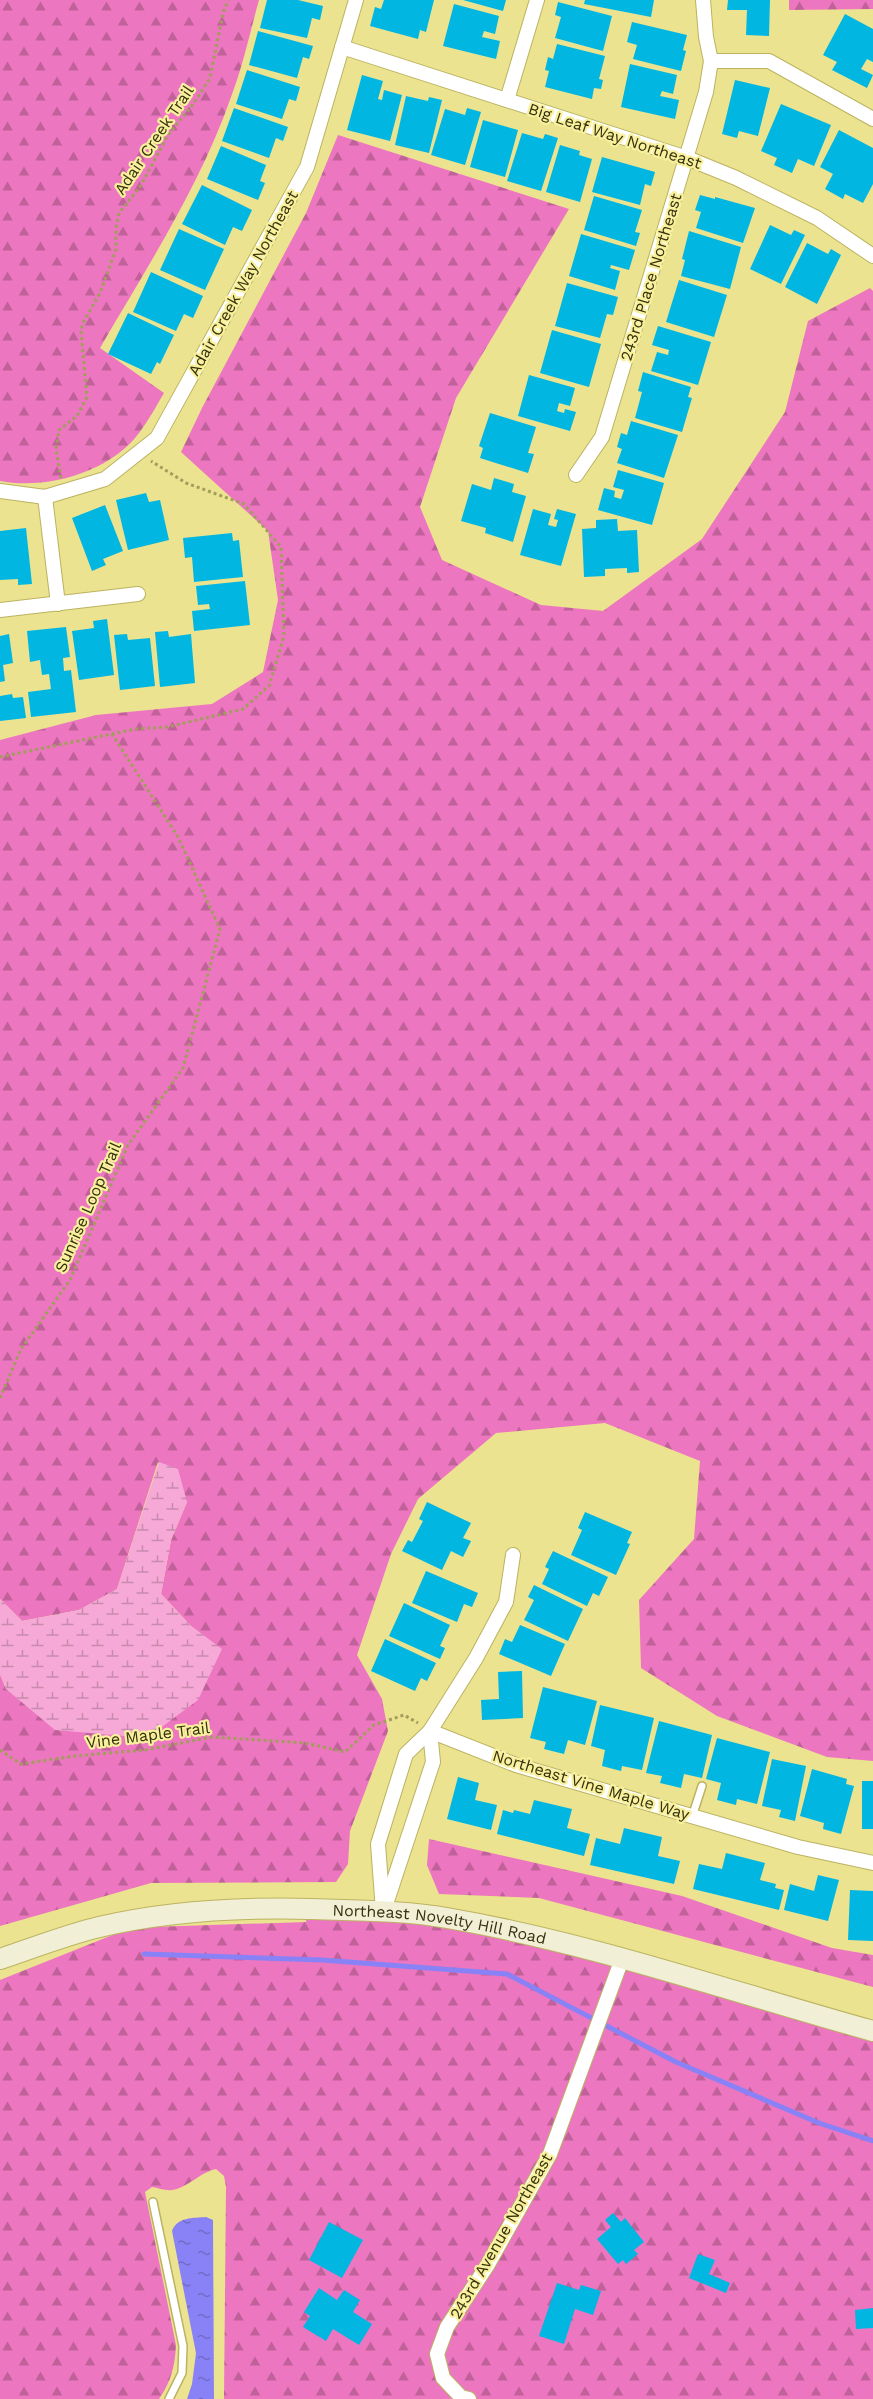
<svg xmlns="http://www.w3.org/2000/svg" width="873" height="2399" font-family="'Work Sans',sans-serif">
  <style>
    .forest { fill: url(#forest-firs) }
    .wetland { fill: url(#wetland-marsh) }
    .water { fill: url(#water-ripples) }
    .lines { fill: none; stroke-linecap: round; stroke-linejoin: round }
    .stream { stroke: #8982f6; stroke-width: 5 }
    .building { fill: #02b6e2 }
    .lane-casing { stroke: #bbb361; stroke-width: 10 }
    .street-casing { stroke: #bbb361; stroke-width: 16 }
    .secondary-casing { stroke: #bbb361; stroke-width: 22 }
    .path { stroke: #a39d5c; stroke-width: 3; stroke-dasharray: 3 3; stroke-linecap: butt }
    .lane { stroke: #fff; stroke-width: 7 }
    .street { stroke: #fff; stroke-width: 14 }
    .secondary { stroke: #f2efd7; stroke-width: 20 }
    .labels { text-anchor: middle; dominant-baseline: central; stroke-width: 4.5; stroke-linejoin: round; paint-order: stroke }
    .street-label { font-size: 16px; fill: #35310e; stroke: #f8f09c }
  </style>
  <defs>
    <pattern id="forest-firs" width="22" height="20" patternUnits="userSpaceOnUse" patternTransform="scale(1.5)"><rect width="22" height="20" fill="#ec76c0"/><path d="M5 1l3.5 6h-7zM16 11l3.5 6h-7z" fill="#c0619a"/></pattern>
    <pattern id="wetland-marsh" width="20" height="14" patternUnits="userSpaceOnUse" patternTransform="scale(1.5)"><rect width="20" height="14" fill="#f6a9d7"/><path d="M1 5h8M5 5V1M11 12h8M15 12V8" fill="none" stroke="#c88aad"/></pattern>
    <pattern id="water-ripples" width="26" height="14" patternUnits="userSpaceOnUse" patternTransform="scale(1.5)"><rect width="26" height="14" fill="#8982f6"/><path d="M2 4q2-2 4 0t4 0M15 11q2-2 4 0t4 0" fill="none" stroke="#716bc6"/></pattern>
  </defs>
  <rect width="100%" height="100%" fill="#ebe38f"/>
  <g class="forest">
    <path d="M0 0H259C250 32 243 66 231 97 200 186 147 267 100 348L164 393C156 406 149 420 139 433 110 472 47 490 0 481Z"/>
    <polygon points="789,0 873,0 873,9 789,10"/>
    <polygon points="338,135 569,209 456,398 420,507 442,560 541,605 603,611 702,539 785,412 808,321 870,288 873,291 873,1761 827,1757 717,1716 641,1668 639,1600 694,1539 700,1461 605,1423 496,1433 418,1499 391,1554 357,1655 382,1699 388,1731 350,1831 348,1864 336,1882 151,1883 0,1926 0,1674 6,1689 221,1649 191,1626 161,1594 171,1540 187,1502 158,1462 117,1589 79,1610 22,1621 0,1599 0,740 96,715 212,704 263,672 278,600 268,531 181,452 202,408 306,213"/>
    <polygon points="429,1839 682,1896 832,1948 873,1955 873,1987 539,1898 439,1894 427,1865"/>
    <path d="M307 1908 383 1911 873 2021V2399H224L226 2187 224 2176 216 2169C200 2172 188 2188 172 2190 166 2191 158 2188 152 2187L145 2192 176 2345C175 2366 171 2382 159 2399H0V1980L115 1934 151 1927 306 1922Z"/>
  </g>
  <polygon class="wetland" points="159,1462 178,1469 187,1502 171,1540 161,1594 191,1626 222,1649 198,1700 147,1738 55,1730 6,1689 0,1674 0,1599 22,1621 79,1610 117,1589"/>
  <path class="water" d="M206 2217 213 2220 214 2399H187L192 2384 196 2353 172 2231C177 2217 193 2218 206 2217Z"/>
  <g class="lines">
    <polyline class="stream" points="144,1954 322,1960 507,1974 676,2062 819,2123 873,2141"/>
  </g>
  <g class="building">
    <polygon points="267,0 298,0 323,6 320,20 312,18 307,38 260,28"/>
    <polygon points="384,0 434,0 426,32 420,30 418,39 370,26 375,7 381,9"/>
    <polygon points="463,0 506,0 503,11"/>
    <polygon points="585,0 654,0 651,17 584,4"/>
    <polygon points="728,0 770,0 769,36 746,35 747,10 727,10"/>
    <polygon points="558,2 612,16 603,51 555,38 561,17 555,15"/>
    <polygon points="454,4 499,16 495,34 484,31 482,37 500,41 496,59 443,46"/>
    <polygon points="845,14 873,29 873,62 867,59 861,69 873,75 867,88 832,70 837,62 823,55"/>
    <polygon points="632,22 687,35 683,50 686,51 681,71 633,59 637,45 627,42"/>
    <polygon points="258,31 313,46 309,59 303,57 297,78 249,65"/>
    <polygon points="557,44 605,56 599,79 603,80 601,89 594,88 592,99 545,87 549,71 545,70 548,57 553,59"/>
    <polygon points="630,64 677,75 673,94 662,91 660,96 679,100 675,119 621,107"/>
    <polygon points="247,70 300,87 296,101 289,99 282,119 236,104"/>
    <polygon points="362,75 383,81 378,99 382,100 384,90 402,95 390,141 347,130"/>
    <polygon points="735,80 770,88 758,136 739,131 737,138 722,134"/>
    <polygon points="406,96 428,101 429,97 442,100 429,153 395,145"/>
    <polygon points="781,104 831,125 814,166 798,159 792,173 774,165 777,158 761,151"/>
    <polygon points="234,108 288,127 283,141 276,138 269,158 222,141"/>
    <polygon points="467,108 481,112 465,165 431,155 445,109 465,115"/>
    <polygon points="483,120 518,130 505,177 470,167"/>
    <polygon points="839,130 873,148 873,184 863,203 845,194 843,199 825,189 833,174 820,167"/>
    <polygon points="522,133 543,139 545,134 558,138 541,191 507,181"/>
    <polygon points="560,145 580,151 579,155 592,159 580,202 546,192"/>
    <polygon points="221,146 266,165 260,181 265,183 258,200 207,179"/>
    <polygon points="602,157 655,172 651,186 645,184 640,205 592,192"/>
    <polygon points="202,185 252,210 242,231 233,227 225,245 182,224"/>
    <polygon points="700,195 715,199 715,197 755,208 743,243 696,228 701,212 695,210"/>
    <polygon points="594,196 642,210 635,232 640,233 636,246 584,230"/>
    <polygon points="770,225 791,235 794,230 805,235 781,284 750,269"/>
    <polygon points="179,229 224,249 205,290 160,270"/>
    <polygon points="689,231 741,247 730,289 681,276 685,260 682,259"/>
    <polygon points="581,234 635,250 629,270 611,265 610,268 620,271 615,290 569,276"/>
    <polygon points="807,243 828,254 831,249 841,255 817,304 785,287"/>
    <polygon points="151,272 203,296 193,318 184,314 176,331 133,312"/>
    <polygon points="679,280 727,295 714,337 666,322"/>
    <polygon points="567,283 618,297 613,315 607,314 600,338 555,326"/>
    <polygon points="128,313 174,335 160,364 157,362 151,374 108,354"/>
    <polygon points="658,326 711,342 698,385 651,371 657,352 668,355 669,350 652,345"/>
    <polygon points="552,330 601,344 589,387 540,373"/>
    <polygon points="643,372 691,387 688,397 692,398 682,432 635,418 642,392 638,391"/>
    <polygon points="529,375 575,388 570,406 559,403 557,411 564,413 565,409 576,412 570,431 518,416"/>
    <polygon points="490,413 536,427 528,453 534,454 528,473 480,458 483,448 479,446"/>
    <polygon points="631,421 678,435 664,478 617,463 622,449 617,447 621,433 627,435"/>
    <polygon points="618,470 664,483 652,525 598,510 604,488 615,491 614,497 621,499 624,490 613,487"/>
    <polygon points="494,478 514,484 512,492 526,496 513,542 485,533 486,528 461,521 472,484 491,490"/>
    <polygon points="146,493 149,502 160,500 169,540 128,550 116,500"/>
    <polygon points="105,505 123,551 103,559 106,565 92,571 72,518"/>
    <polygon points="533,509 551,514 548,525 556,527 558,520 554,519 557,509 576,514 561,566 520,555"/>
    <polygon points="617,519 618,531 637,530 639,572 627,573 627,568 605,569 605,576 584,577 582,529 596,528 596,520"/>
    <polygon points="26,528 32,584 18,585 18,579 0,580 0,531"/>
    <polygon points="232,533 233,541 239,540 243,577 194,582 192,557 185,558 183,538"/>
    <polygon points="245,581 250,625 194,631 192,611 210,609 209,604 198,605 196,586"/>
    <polygon points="107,619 114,675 79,680 72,631 94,628 93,621"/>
    <polygon points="66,627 70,657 63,658 64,671 71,670 76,712 31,717 28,692 51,689 49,674 42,675 40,660 30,662 27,631"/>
    <polygon points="168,631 169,637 191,634 195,683 160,687 155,632"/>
    <polygon points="9,634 13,663 3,665 5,681 0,682 0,636"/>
    <polygon points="127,634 128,640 150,638 155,686 120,690 114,635"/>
    <polygon points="12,694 13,698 23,697 26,718 0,721 0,696"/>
    <polygon points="427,1502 471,1523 463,1538 471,1541 463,1557 451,1551 442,1570 402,1551 408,1540 412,1542 423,1521 419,1519"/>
    <polygon points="585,1512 632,1532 627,1543 630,1544 616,1575 571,1555 582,1530 578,1528"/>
    <polygon points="553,1551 608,1577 599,1596 593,1593 587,1606 542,1584 549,1569 545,1567"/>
    <polygon points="426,1571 478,1593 472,1607 464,1604 457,1622 412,1603"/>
    <polygon points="534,1585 583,1609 568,1641 524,1620 534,1600 528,1597"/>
    <polygon points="404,1603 450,1625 440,1646 445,1648 440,1659 389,1636"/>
    <polygon points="520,1625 565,1644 551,1676 499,1654 505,1639 512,1642"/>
    <polygon points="385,1639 436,1663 427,1681 421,1678 415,1691 371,1671"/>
    <polygon points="522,1671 523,1718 482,1720 481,1700 499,1699 498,1672"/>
    <polygon points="543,1687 597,1701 585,1745 568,1740 564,1754 544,1749 546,1742 530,1738"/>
    <polygon points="600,1705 654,1718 642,1770 622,1766 621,1771 602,1766 605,1750 591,1746"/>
    <polygon points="659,1721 712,1735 702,1778 684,1774 681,1788 660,1783 662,1776 646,1773"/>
    <polygon points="717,1738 770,1752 757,1804 737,1799 736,1805 717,1800 721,1783 706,1779"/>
    <polygon points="772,1759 806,1766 795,1821 779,1817 781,1810 762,1806"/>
    <polygon points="812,1769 847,1779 846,1784 854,1786 841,1834 823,1829 824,1823 800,1816"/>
    <polygon points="458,1777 479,1783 475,1800 497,1805 491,1830 447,1819"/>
    <rect x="862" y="1781" width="11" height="48"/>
    <polygon points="534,1800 572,1809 567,1828 590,1834 584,1856 497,1834 503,1810 513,1813 514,1810 530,1814"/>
    <polygon points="624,1828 662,1837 658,1856 680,1861 674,1884 590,1865 596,1838 620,1844"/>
    <polygon points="726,1853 765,1863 760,1880 776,1884 775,1888 784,1890 779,1910 693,1889 699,1864 722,1869"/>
    <polygon points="818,1875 839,1880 828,1921 784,1910 790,1884 814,1891"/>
    <polygon points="850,1890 873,1891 873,1941 848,1940"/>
    <polygon points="613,2213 621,2222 625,2218 644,2242 634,2250 638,2254 626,2264 623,2260 618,2264 597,2239 611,2227 605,2220"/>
    <polygon points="329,2222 363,2240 342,2278 309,2260"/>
    <polygon points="698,2254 715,2260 709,2274 730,2283 726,2293 689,2278"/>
    <polygon points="557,2283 579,2290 581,2285 601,2291 593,2315 575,2309 564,2344 539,2336"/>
    <polygon points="319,2288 337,2300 344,2290 360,2300 353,2312 372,2324 359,2345 333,2329 326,2341 303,2327 310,2316 304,2312"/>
    <polygon points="873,2308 873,2328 856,2329 855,2310"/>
  </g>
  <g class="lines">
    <g class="lane-casing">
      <g id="lane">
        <polyline points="692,1817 702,1786"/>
        <polyline points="153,2202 183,2346 182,2373 169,2399"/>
      </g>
    </g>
    <g class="street-casing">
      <g id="street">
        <polyline points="342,47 687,158 736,178 817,218 873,256"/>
        <polyline points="711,61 769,61 873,119"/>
        <polyline points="507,100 537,0"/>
        <polyline points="576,475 602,437 706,92 711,61 706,37 703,0"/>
        <polyline points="0,491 45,497 105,479 157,438 307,167 356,0"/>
        <polyline points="45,497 58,604"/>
        <polyline points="0,610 138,594"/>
        <polyline points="430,1731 516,1765 798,1847 873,1863"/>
        <polyline points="385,1907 433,1762 430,1731"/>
        <polyline points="383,1911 378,1844 406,1754 430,1731 476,1658 506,1602 513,1555"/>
        <polyline points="469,2399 461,2397 443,2378 437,2354 447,2327 487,2266 550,2154 622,1959"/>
      </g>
    </g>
    <g class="secondary-casing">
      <g id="secondary">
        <path id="s1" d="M0 1959C33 1948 66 1935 99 1927 179 1908 262 1906 343 1910 378 1911 413 1912 447 1918 592 1943 732 1992 873 2031"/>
      </g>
    </g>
    <g class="path">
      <polyline points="61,478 56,449 59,430 77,416 87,397 81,331 83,323 100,293 116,249 116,228 119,213 140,187 168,135 194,103 210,78 223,13 228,0"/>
      <polyline points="0,757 136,729 168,727 243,709 269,686 284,636 281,547 244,504 186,483 151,461"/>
      <polyline points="0,1398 21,1349 70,1280 128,1145 183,1068 220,929 178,837 112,734"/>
      <polyline points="0,1750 21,1764 75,1756 145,1750 212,1737 305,1743 345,1752 374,1725 404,1715 418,1723"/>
    </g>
    <use href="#lane" class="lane"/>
    <use href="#street" class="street"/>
    <use href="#secondary" class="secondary"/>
  </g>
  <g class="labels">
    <g class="street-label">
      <text transform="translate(615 136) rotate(18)">Big Leaf Way Northeast</text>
      <text transform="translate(154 140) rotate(-56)">Adair Creek Trail</text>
      <text transform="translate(651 277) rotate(-73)">243rd Place Northeast</text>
      <text transform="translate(243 283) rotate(-61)">Adair Creek Way Northeast</text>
      <text transform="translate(88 1207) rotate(-66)">Sunrise Loop Trail</text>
      <text transform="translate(148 1735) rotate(-7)">Vine Maple Trail</text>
      <text transform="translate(591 1785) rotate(17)">Northeast Vine Maple Way</text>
      <text stroke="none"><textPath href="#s1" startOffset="447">Northeast Novelty Hill Road</textPath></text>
      <text transform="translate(501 2236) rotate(-60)">243rd Avenue Northeast</text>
    </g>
  </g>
</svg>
